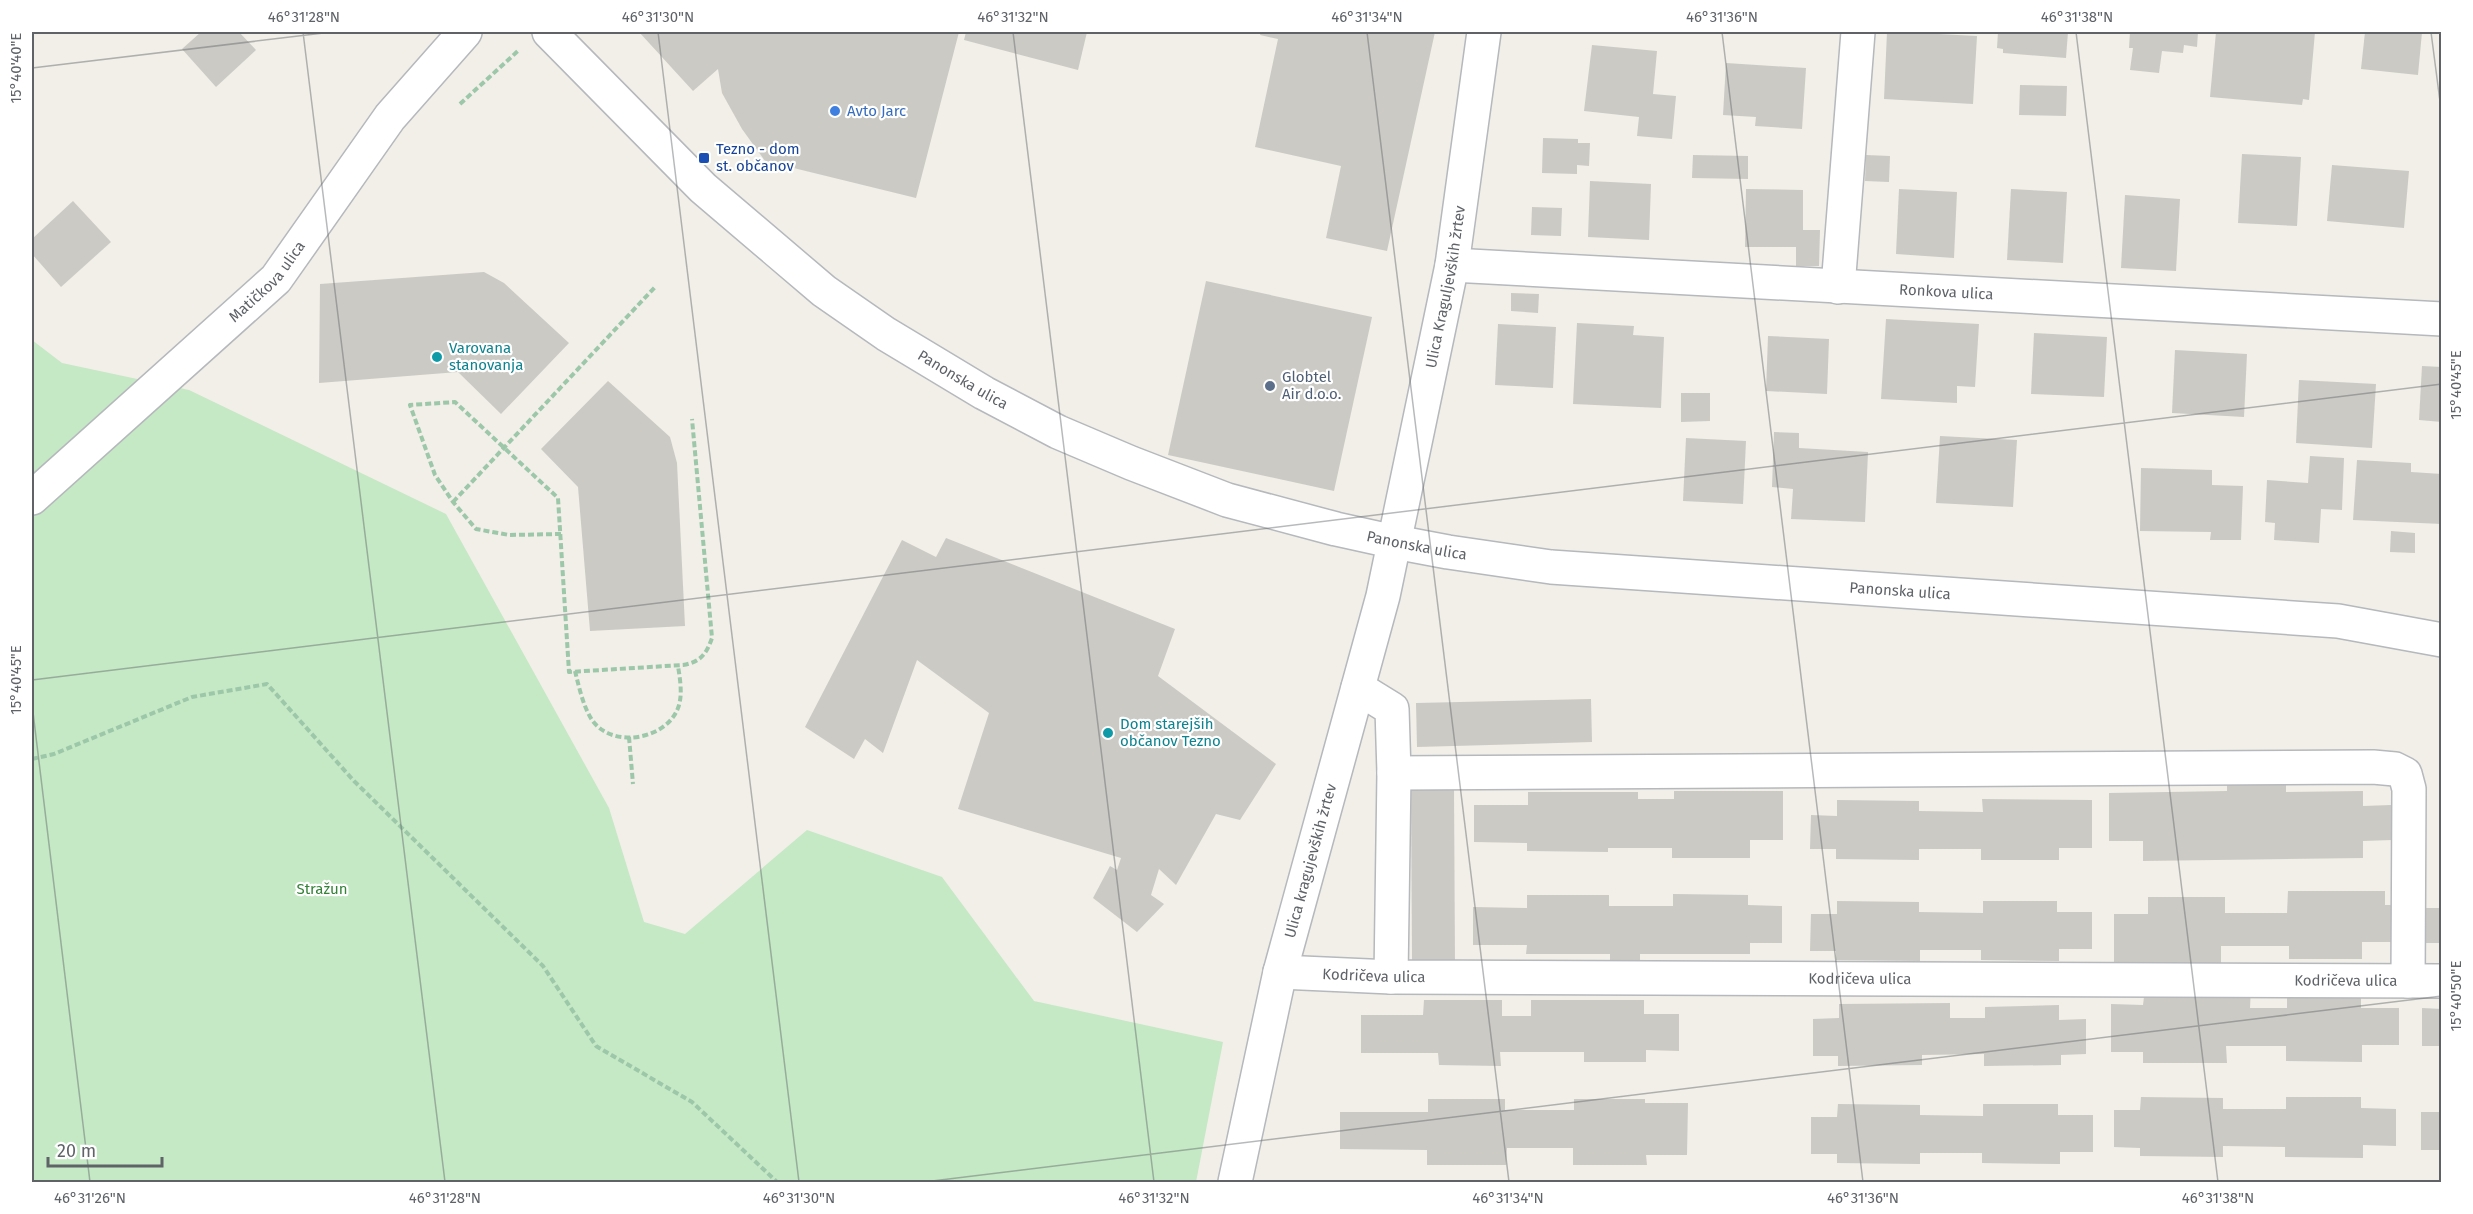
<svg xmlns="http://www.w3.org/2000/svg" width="2473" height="1214" font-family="'Fira Sans',sans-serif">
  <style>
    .green { fill: #c5e8c5 }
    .building { fill: #cccac5 }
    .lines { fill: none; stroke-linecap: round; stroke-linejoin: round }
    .minor-casing { stroke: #b5b8bc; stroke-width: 36 }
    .path { stroke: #9cc7a9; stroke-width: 4; stroke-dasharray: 6 3; stroke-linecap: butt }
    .minor { stroke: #fff; stroke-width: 33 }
    .ticks { fill: none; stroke: #5f6368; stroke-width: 1.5; stroke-opacity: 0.45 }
    .shop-dot { fill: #3f7fe0; stroke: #fff; stroke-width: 2 }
    .transit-dot { fill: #1a4fb4; stroke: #fff; stroke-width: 2 }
    .culture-dot { fill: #0f9aa8; stroke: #fff; stroke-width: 2 }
    .service-dot { fill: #5c6f8a; stroke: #fff; stroke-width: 2 }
    .labels { text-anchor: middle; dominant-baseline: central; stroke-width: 4.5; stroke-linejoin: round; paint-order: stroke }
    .shop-label { font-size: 15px; fill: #366cbe; stroke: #fff; text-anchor: start }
    .transit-label { font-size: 15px; fill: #164399; stroke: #fff; text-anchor: start }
    .street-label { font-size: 15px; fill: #5f6368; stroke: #fff }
    .culture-label { font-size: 15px; fill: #0d838f; stroke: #fff; text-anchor: start }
    .service-label { font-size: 15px; fill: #4e5e75; stroke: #fff; text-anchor: start }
    .park-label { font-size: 15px; fill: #348238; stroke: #fff }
    .neatline { fill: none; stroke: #5f6368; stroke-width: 2 }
    .ticks-label { font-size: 15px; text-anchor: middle; fill: #5f6368 }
  </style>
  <rect width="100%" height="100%" fill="#f1efe8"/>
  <polygon class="green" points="32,340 62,363 189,390 446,514 609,808 644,922 685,934 807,830 942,877 1034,1001 1223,1042 1196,1182 32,1182"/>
  <g class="building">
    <polygon points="201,32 239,32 256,50 216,87 182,49"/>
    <polygon points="639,32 959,32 916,198 765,161 742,129 722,93 718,69 693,91"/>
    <polygon points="966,32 1087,32 1078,70 964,40"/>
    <polygon points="1261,32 1435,32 1387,251 1326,238 1341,166 1255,147 1278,39 1260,35"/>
    <polygon points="1887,32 1938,32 1938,34 1977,36 1973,104 1884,99"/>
    <polygon points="1998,32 2068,32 2066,58 2003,53 2003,49 1997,48"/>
    <polygon points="2130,32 2198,32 2197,47 2184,45 2183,53 2162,51 2159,73 2130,70 2133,48 2129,48"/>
    <polygon points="2216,32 2315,32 2309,100 2303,99 2302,105 2210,97"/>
    <polygon points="2365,32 2422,32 2418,75 2361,69"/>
    <polygon points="1592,45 1657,51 1653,94 1676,96 1672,139 1637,136 1639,117 1584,111"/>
    <polygon points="1726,63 1806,68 1802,129 1755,126 1756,117 1723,115"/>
    <polygon points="2020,85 2067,86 2066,116 2019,115"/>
    <polygon points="1543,138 1578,139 1578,143 1590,143 1589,166 1577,165 1577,174 1542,173"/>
    <polygon points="2242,154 2301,157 2297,226 2238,223"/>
    <polygon points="1693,155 1748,156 1748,179 1692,178"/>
    <polygon points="1866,155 1890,156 1889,182 1865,181"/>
    <polygon points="2332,165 2409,171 2404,228 2327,221"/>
    <polygon points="1590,181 1651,184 1649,240 1588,237"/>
    <polygon points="1746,189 1803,190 1803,230 1820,230 1819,266 1796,266 1796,247 1745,247"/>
    <polygon points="1899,189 1957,192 1954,258 1896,254"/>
    <polygon points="2011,189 2067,192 2063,263 2007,260"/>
    <polygon points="2125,195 2180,199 2176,271 2121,268"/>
    <polygon points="73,201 111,242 61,287 32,254 32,239"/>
    <polygon points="1532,207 1562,208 1561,236 1531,235"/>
    <polygon points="484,272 504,283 569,343 501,414 458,372 319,383 320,284"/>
    <polygon points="1206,281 1372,317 1334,491 1168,455"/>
    <polygon points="1511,293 1539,294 1538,313 1511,311"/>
    <polygon points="1886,319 1979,324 1975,387 1957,386 1957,403 1881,399"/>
    <polygon points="1577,323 1634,326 1633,335 1664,337 1661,408 1573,404"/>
    <polygon points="1498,324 1556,327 1553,388 1495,385"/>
    <polygon points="2034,333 2107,337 2104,397 2031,394"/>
    <polygon points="1768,336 1829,339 1827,394 1766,391"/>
    <polygon points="2175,350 2247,354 2244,417 2172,413"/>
    <polygon points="2422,366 2442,367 2442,422 2419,420"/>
    <polygon points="2299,380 2376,384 2372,448 2296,443"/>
    <polygon points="608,381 670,437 677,463 685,626 590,631 578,487 541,449"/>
    <polygon points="1681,393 1710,393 1710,421 1681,422"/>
    <polygon points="1774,432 1799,433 1799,448 1868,452 1865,522 1791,519 1793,489 1772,487"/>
    <polygon points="1940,436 2017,440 2013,507 1936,503"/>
    <polygon points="1686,438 1746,441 1743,504 1683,501"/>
    <polygon points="2310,456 2344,458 2342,510 2321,509 2319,543 2274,540 2275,523 2265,522 2267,480 2308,483"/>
    <polygon points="2357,460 2411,463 2411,472 2442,474 2442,524 2353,520"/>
    <polygon points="2141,468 2212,470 2212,485 2243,486 2241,540 2210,540 2211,532 2140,531"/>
    <polygon points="2391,531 2415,533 2415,553 2390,552"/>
    <polygon points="946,538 1175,629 1158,676 1276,764 1240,820 1216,814 1176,885 1159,869 1151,895 1164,904 1137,932 1093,898 1110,866 1117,870 1121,858 958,809 989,713 917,660 883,753 865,739 854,759 805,727 902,540 936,557"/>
    <polygon points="1591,699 1592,742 1417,747 1416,703"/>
    <polygon points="2286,784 2286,792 2363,791 2363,806 2391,805 2392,840 2363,841 2363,858 2143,861 2143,841 2109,841 2109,793 2227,791 2227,785"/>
    <polygon points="1411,786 1454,786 1455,963 1412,963"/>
    <polygon points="1674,791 1783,791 1783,840 1750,840 1750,858 1672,858 1672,848 1608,848 1608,852 1527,851 1527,843 1474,842 1474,805 1528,805 1528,792 1638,792 1638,799 1674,799"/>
    <polygon points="1982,799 2092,800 2092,848 2059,848 2059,860 1981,860 1981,849 1919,849 1919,860 1836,859 1836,849 1810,849 1811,815 1837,816 1837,800 1919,801 1919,811 1983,812"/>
    <polygon points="2288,891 2385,891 2385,905 2397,905 2397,942 2362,942 2362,959 2289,959 2289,946 2221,946 2221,965 2114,965 2114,914 2148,914 2148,897 2225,897 2225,913 2287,913"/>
    <polygon points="1673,894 1748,895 1748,905 1782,906 1782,943 1750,943 1750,954 1640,954 1640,965 1610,965 1610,954 1526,954 1527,945 1473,945 1473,907 1527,908 1527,895 1609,895 1609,906 1673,906"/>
    <polygon points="1837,901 1919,902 1919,912 1983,913 1983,901 2057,901 2057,912 2092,912 2092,949 2059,949 2059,961 1981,960 1981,950 1920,950 1920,961 1836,960 1836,951 1810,951 1811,914 1837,914"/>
    <rect x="2423" y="908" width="19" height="35"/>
    <polygon points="2226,988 2251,988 2250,1008 2287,1008 2287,993 2361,994 2361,1008 2399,1008 2399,1045 2362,1045 2362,1062 2286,1061 2286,1046 2226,1046 2227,1063 2143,1063 2143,1052 2111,1052 2111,1004 2143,1005 2144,997 2226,998"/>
    <polygon points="1424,1000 1502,1000 1502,1016 1531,1016 1531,1000 1644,1000 1644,1014 1679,1014 1679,1051 1646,1050 1646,1062 1584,1062 1584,1052 1500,1052 1501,1066 1439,1065 1438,1053 1361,1053 1361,1015 1423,1015"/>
    <polygon points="1950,1003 1950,1018 1985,1018 1985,1007 2059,1005 2059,1020 2086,1019 2086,1054 2061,1055 2061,1065 1984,1066 1984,1054 1922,1055 1922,1065 1838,1066 1838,1056 1813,1056 1813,1019 1839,1018 1839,1004"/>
    <polygon points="2422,1008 2442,1009 2442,1046 2422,1046"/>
    <polygon points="2141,1097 2223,1098 2223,1109 2286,1109 2286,1097 2361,1097 2361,1108 2396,1109 2396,1146 2363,1145 2363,1158 2285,1157 2285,1147 2223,1146 2223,1157 2140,1156 2140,1148 2114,1147 2114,1110 2140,1110"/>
    <polygon points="1428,1099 1505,1099 1505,1110 1574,1110 1574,1099 1645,1099 1645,1103 1688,1103 1687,1155 1646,1155 1647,1165 1573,1165 1573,1148 1507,1148 1506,1165 1427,1165 1427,1150 1340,1149 1340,1112 1428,1112"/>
    <polygon points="1838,1104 1920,1105 1920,1115 1983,1116 1983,1104 2058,1104 2058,1115 2093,1115 2093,1152 2060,1152 2060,1164 1982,1163 1982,1153 1920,1153 1920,1164 1837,1163 1837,1154 1811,1154 1811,1117 1837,1117"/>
    <rect x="2421" y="1112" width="21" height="38"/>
  </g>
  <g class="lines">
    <g class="minor-casing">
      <g id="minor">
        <path id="s1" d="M549 32 703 188 824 291 886 334 984 393 1058 432 1131 463 1227 500 1336 529 1395 542 1448 552 1551 567 2338 621 2442 640"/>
        <path id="s2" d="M1452 265 2442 319"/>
        <polyline points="1838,287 1858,32"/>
        <path id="s3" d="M32 498 276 279 390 117 465 32"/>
        <polyline points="1358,688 1392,709 1394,773 1391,977"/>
        <polyline points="1394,773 2373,767 2395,769 2405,774 2409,789 2408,981"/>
        <path id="s4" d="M1280 972 1391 977 2442 981"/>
        <path id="s5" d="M1235 1182 1280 972 1383 596 1452 265 1484 32"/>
      </g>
    </g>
    <g class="path">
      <polyline points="460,104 519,50"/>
      <polyline points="453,502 656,286"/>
      <path d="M561 534 509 535 476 529 453 502 435 475 410 405 455 402 558 498 569 672 683 665C700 662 706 655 712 638L692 419"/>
      <path d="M575 671C579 687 583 706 592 720 612 749 666 740 678 708 683 695 680 679 678 666"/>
      <polyline points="629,737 633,784"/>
      <polyline points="32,759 54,754 192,697 267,684 354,781 543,966 596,1046 692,1102 777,1182"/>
    </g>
    <use href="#minor" class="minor"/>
  </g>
  <path class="ticks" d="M303 32 445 1182M658 32 799 1182M1013 32 1154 1182M1367 32 1509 1182M1722 32 1863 1182M2076 32 2218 1182M2431 32 2442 117M32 68 332 32M32 680 2442 384M32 704 90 1182M924 1182 2442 996"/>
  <circle class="shop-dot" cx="835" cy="111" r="6"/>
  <rect class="transit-dot" x="698" y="152" width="12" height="12" rx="3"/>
  <g class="culture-dot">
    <circle cx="437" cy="357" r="6"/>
    <circle cx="1108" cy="733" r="6"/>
  </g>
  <circle class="service-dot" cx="1270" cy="386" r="6"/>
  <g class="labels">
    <g class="shop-label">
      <text x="847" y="111">Avto Jarc</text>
    </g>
    <g class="transit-label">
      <text x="716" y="149">Tezno - dom<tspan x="716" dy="17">st. občanov</tspan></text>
    </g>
    <g class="street-label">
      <text stroke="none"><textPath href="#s3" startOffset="320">Matičkova ulica</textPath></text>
      <text stroke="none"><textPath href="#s5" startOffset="920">Ulica Kraguljevških žrtev</textPath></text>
      <text stroke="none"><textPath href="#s2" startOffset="495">Ronkova ulica</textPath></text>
      <text stroke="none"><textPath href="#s1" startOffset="543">Panonska ulica</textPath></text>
      <text stroke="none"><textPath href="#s1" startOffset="1029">Panonska ulica</textPath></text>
      <text stroke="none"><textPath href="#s1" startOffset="1515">Panonska ulica</textPath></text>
      <text stroke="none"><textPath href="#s5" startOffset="330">Ulica kragujevških žrtev</textPath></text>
      <text stroke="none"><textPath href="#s4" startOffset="94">Kodričeva ulica</textPath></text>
      <text stroke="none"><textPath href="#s4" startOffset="580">Kodričeva ulica</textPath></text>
      <text stroke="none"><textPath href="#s4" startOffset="1066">Kodričeva ulica</textPath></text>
    </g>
    <g class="culture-label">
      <text x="449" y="348">Varovana<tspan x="449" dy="17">stanovanja</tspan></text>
      <text x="1120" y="724">Dom starejših<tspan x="1120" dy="17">občanov Tezno</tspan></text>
    </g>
    <g class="service-label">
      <text x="1282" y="377">Globtel<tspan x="1282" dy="17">Air d.o.o.</tspan></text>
    </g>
    <g class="park-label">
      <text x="322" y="889">Stražun</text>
    </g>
  </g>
  <rect width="2473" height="1214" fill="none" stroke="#ffffff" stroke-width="66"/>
  <path d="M48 1157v9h114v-9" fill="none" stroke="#5f6368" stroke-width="3"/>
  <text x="57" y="1157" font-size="18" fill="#5f6368" stroke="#ffffff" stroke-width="4.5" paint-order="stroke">20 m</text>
  <rect x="33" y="33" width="2407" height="1148" class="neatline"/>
  <g class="ticks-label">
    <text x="304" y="22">46°31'28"N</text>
    <text x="658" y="22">46°31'30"N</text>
    <text x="1013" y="22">46°31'32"N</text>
    <text x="1367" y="22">46°31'34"N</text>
    <text x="1722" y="22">46°31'36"N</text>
    <text x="2077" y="22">46°31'38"N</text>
    <text transform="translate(16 68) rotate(-90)" y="5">15°40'40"E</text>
    <text transform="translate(2456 385) rotate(-90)" y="5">15°40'45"E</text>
    <text transform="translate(16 680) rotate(-90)" y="5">15°40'45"E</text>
    <text transform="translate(2456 996) rotate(-90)" y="5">15°40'50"E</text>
    <text x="90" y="1203">46°31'26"N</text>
    <text x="445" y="1203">46°31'28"N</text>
    <text x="799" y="1203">46°31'30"N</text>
    <text x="1154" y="1203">46°31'32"N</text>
    <text x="1508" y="1203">46°31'34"N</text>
    <text x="1863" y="1203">46°31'36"N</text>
    <text x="2218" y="1203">46°31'38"N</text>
  </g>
</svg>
